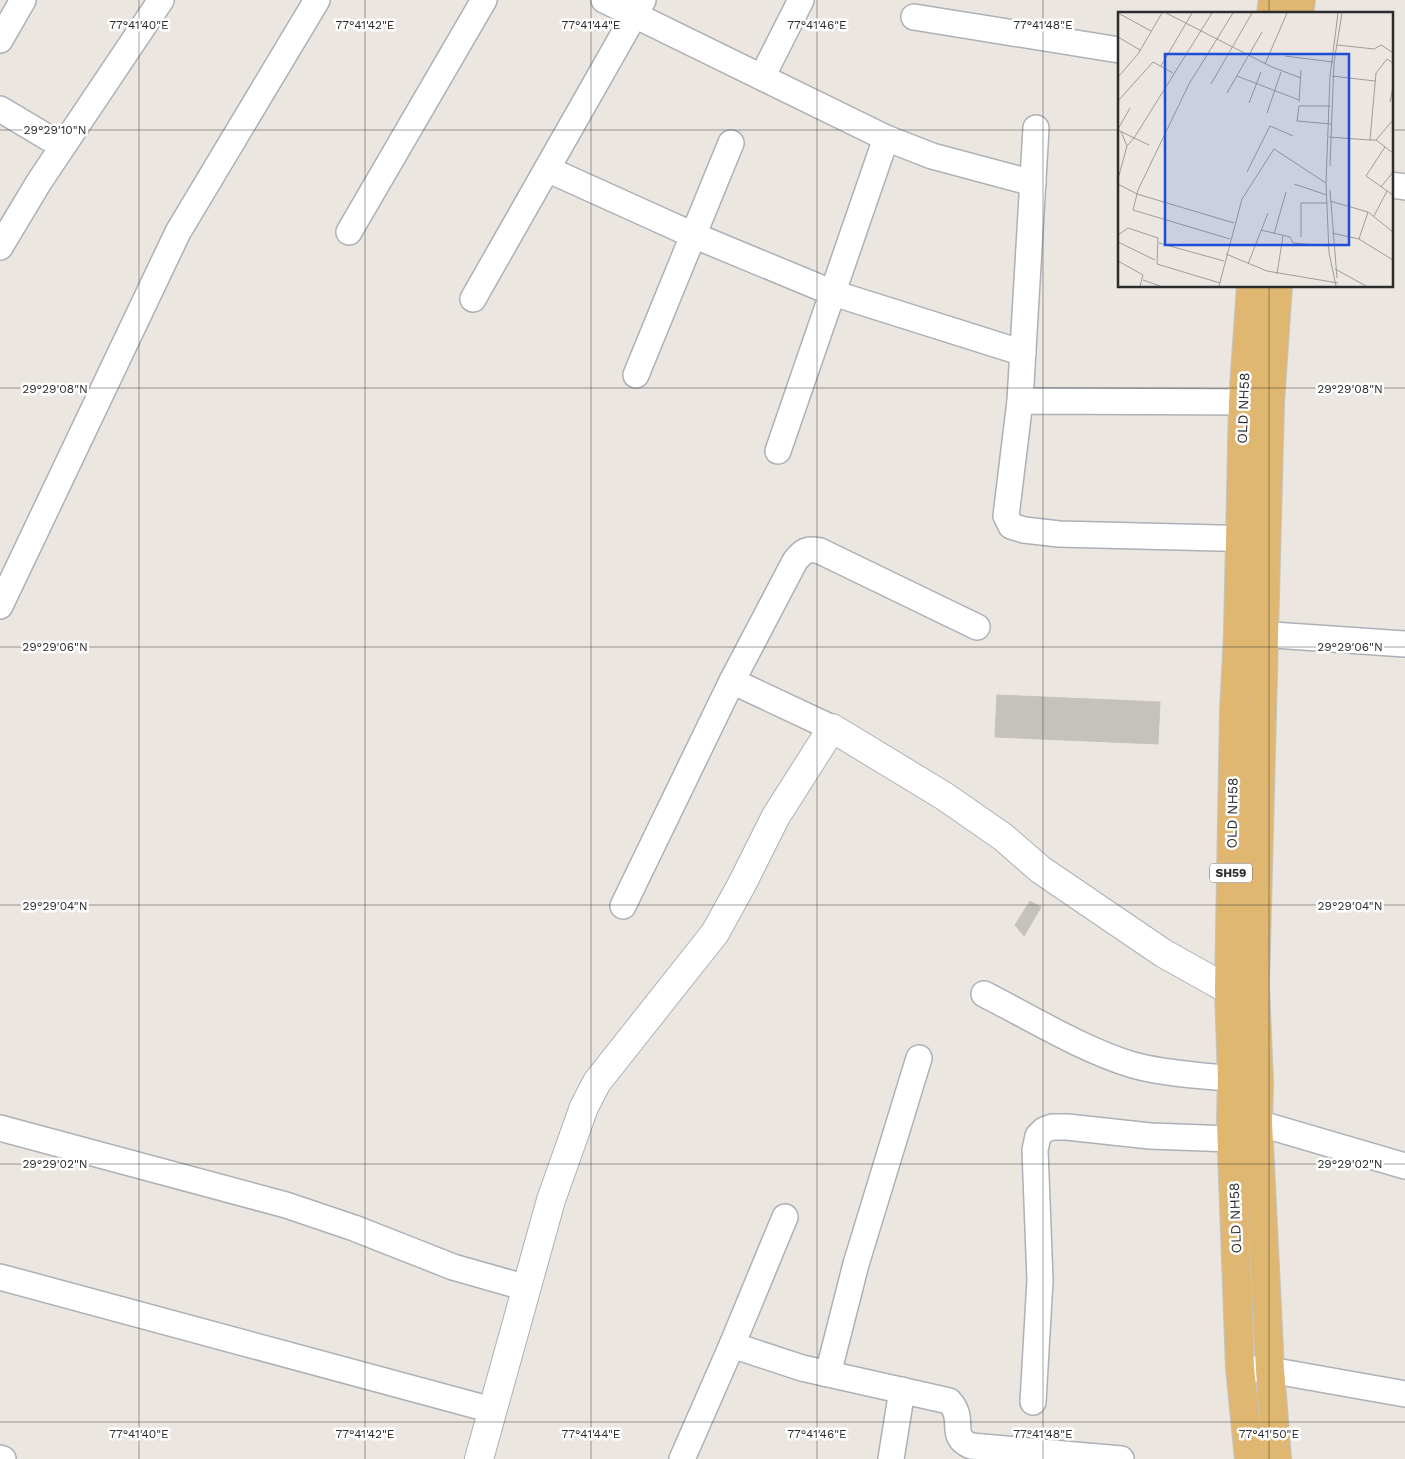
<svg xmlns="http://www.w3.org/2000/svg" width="1405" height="1459" font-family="'Work Sans',sans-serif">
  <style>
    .building { fill: #c5c1bc; stroke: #c7c1ba }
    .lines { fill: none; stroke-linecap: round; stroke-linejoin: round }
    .street-casing { stroke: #adb0b7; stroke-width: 28 }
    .secondary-casing { stroke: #adb0b7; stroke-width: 30 }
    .primary-casing { stroke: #c4c4c4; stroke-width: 30 }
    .street { stroke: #fff; stroke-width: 25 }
    .secondary { stroke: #fff; stroke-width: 28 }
    .primary { stroke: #e0b771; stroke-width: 28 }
    .ticks { fill: none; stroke: #2c2c2c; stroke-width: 1; stroke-opacity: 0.45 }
    .labels { text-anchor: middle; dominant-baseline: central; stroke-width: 5; stroke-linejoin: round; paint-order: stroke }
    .shield { fill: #fff; stroke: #6b6b6b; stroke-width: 1 }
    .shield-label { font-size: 12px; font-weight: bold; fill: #2c2c2c }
    .street-label { font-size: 14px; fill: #2c2c2c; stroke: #fff }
    .inset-road { fill: none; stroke: #9f9c99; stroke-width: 1 }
    .view { fill: #1d4ed8; fill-opacity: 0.15; stroke: #1d4ed8; stroke-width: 2.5 }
    .inset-edge { fill: none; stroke: #2c2c2c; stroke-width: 2.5 }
    .ticks-label { font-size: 12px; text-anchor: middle; fill: #2c2c2c; stroke: #fff; stroke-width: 5; stroke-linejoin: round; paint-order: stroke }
  </style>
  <rect width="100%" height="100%" fill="#ece6e1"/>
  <g class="building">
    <polygon points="997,695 1160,702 1158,744 995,737"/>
    <polygon points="1030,901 1041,907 1024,936 1015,925"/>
  </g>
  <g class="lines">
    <g class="street-casing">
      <g id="street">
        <polyline points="604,0 886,138 932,156 1033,183"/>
        <polyline points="914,17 1119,50"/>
        <polyline points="0,40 23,0"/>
        <polyline points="762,77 801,0"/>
        <polyline points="0,109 62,146"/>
        <polyline points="547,169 693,235 833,293 1023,353"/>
        <polyline points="1391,185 1405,187"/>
        <polyline points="349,232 484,0"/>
        <polyline points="0,247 39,182 161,0"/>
        <polyline points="473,299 643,0"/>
        <polyline points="636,375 731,143"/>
        <polyline points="1020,401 1036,128"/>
        <polyline points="778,451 886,138"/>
        <polyline points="1259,539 1059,534 1024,530 1011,526 1006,516 1020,401 1263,402"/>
        <polyline points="0,606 178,232 317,0"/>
        <polyline points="1243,633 1405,644"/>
        <polyline points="732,681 832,728"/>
        <path d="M623 906 732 681 795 561C803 551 807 548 820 551L977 627"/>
        <path d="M984 994C1031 1018 1083 1050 1133 1065 1165 1074 1199 1075 1232 1079"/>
        <polyline points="1258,1123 1405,1166"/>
        <polyline points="0,1128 286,1205 354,1228 453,1267 527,1288"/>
        <polyline points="0,1277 492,1410"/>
        <path d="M732 1345 802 1368 949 1401C967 1420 947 1436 971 1446L1121 1459"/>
        <polyline points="1240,1368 1270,1370 1405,1394"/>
        <polyline points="828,1374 856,1264 919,1058"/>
        <polyline points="1033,1402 1040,1280 1035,1150 1038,1136 1044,1130 1052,1127 1067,1127 1150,1136 1232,1139"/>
        <polyline points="0,1458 3,1459"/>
        <polyline points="682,1459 732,1345 785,1217"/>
        <polyline points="891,1459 902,1390"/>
      </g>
    </g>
    <g class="secondary-casing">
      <polyline id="secondary" points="479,1459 551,1200 584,1107 597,1082 715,933 742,884 776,816 832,728 944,796 1003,837 1041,870 1163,953 1229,990"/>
    </g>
    <g class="primary-casing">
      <g id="primary">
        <polyline points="1271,14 1273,0"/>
        <polyline points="1299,14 1301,0"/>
        <polyline points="1249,1459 1240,1368 1231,1124 1232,1079 1229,990 1234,711 1238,633 1243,402 1251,286"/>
        <polyline points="1277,1459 1270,1370 1258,1123 1259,1082 1255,985 1270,402 1278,286"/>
      </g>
    </g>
    <use href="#street" class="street"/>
    <use href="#secondary" class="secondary"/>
    <use href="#primary" class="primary"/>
  </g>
  <path class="ticks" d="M139 0V1459M365 0V1459M591 0V1459M817 0V1459M1043 0V1459M1269 0V14M0 130H1119M1391 130H1405M1269 286V1459M0 388H1405M0 647H1405M0 905H1405M0 1164H1405M0 1422H1405"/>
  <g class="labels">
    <rect class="shield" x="1210" y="863.5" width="42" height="19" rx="4"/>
    <g class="shield-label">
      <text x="1231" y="873">SH59</text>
    </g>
    <g class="street-label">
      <text transform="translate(1243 408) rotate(-88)">OLD NH58</text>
      <text transform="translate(1232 813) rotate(-89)">OLD NH58</text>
      <text transform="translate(1235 1218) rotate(-92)">OLD NH58</text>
    </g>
  </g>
  <g transform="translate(1118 12)">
    <rect width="275" height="275" fill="#ece6e1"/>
    <path class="inset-road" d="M0 1 33 19M48 1 154 55 183 66M0 25 22 38M219 33 256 37 263 33 274 40M167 44 215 50M147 52 169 1M43 54 74 1M119 64 181 88M214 64 257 69M0 65 20 42 44 1M93 72 134 1M109 81 144 20M0 89 35 50 55 61M181 90 183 58M272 90 275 75M131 91 143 60M212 94H181L179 109 213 112M149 101 163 60M275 108 258 128 275 141M0 117 12 96M0 118 16 126 94 1M211 125 252 128M258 128H252L258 61 269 47 275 51M9 134 16 126 31 133M267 135 248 164 275 183M212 154 216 50 224 1M129 160 152 114 175 124M0 167 9 134 3 120M0 172 19 182 116 211M176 172 209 183M263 175 275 160M212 178 219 266M212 189 250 200M256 204 269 179M143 218 172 225 175 231 211 234M214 221 241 227 275 248M156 222 168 180M0 223 10 216 40 226 39 252 102 271M183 225V191H209M112 227 15 198 20 178 71 72 115 1M241 227 250 200 275 220M0 230 37 248M41 231 106 249M108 242 149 259 220 271M0 249 25 263 22 274M130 252 150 201M217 257 248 274M159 262 165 224M25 268 42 274M101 274 124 187 156 137 208 171M218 274 211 241 208 171 212 64 220 1"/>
    <path class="view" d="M47 42H231V233H47Z"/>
    <rect width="275" height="275" class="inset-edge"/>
  </g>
  <g class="ticks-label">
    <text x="139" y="29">77°41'40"E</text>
    <text x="365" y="29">77°41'42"E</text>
    <text x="591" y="29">77°41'44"E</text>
    <text x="817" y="29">77°41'46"E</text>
    <text x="1043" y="29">77°41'48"E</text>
    <text x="55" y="134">29°29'10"N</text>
    <text x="55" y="393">29°29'08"N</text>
    <text x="1350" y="393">29°29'08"N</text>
    <text x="55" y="651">29°29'06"N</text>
    <text x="1350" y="651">29°29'06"N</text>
    <text x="55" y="910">29°29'04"N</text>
    <text x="1350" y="910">29°29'04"N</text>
    <text x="55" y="1168">29°29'02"N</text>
    <text x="1350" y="1168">29°29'02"N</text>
    <text x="139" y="1438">77°41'40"E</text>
    <text x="365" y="1438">77°41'42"E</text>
    <text x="591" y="1438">77°41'44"E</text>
    <text x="817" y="1438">77°41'46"E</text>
    <text x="1043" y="1438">77°41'48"E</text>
    <text x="1269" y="1438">77°41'50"E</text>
  </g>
</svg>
